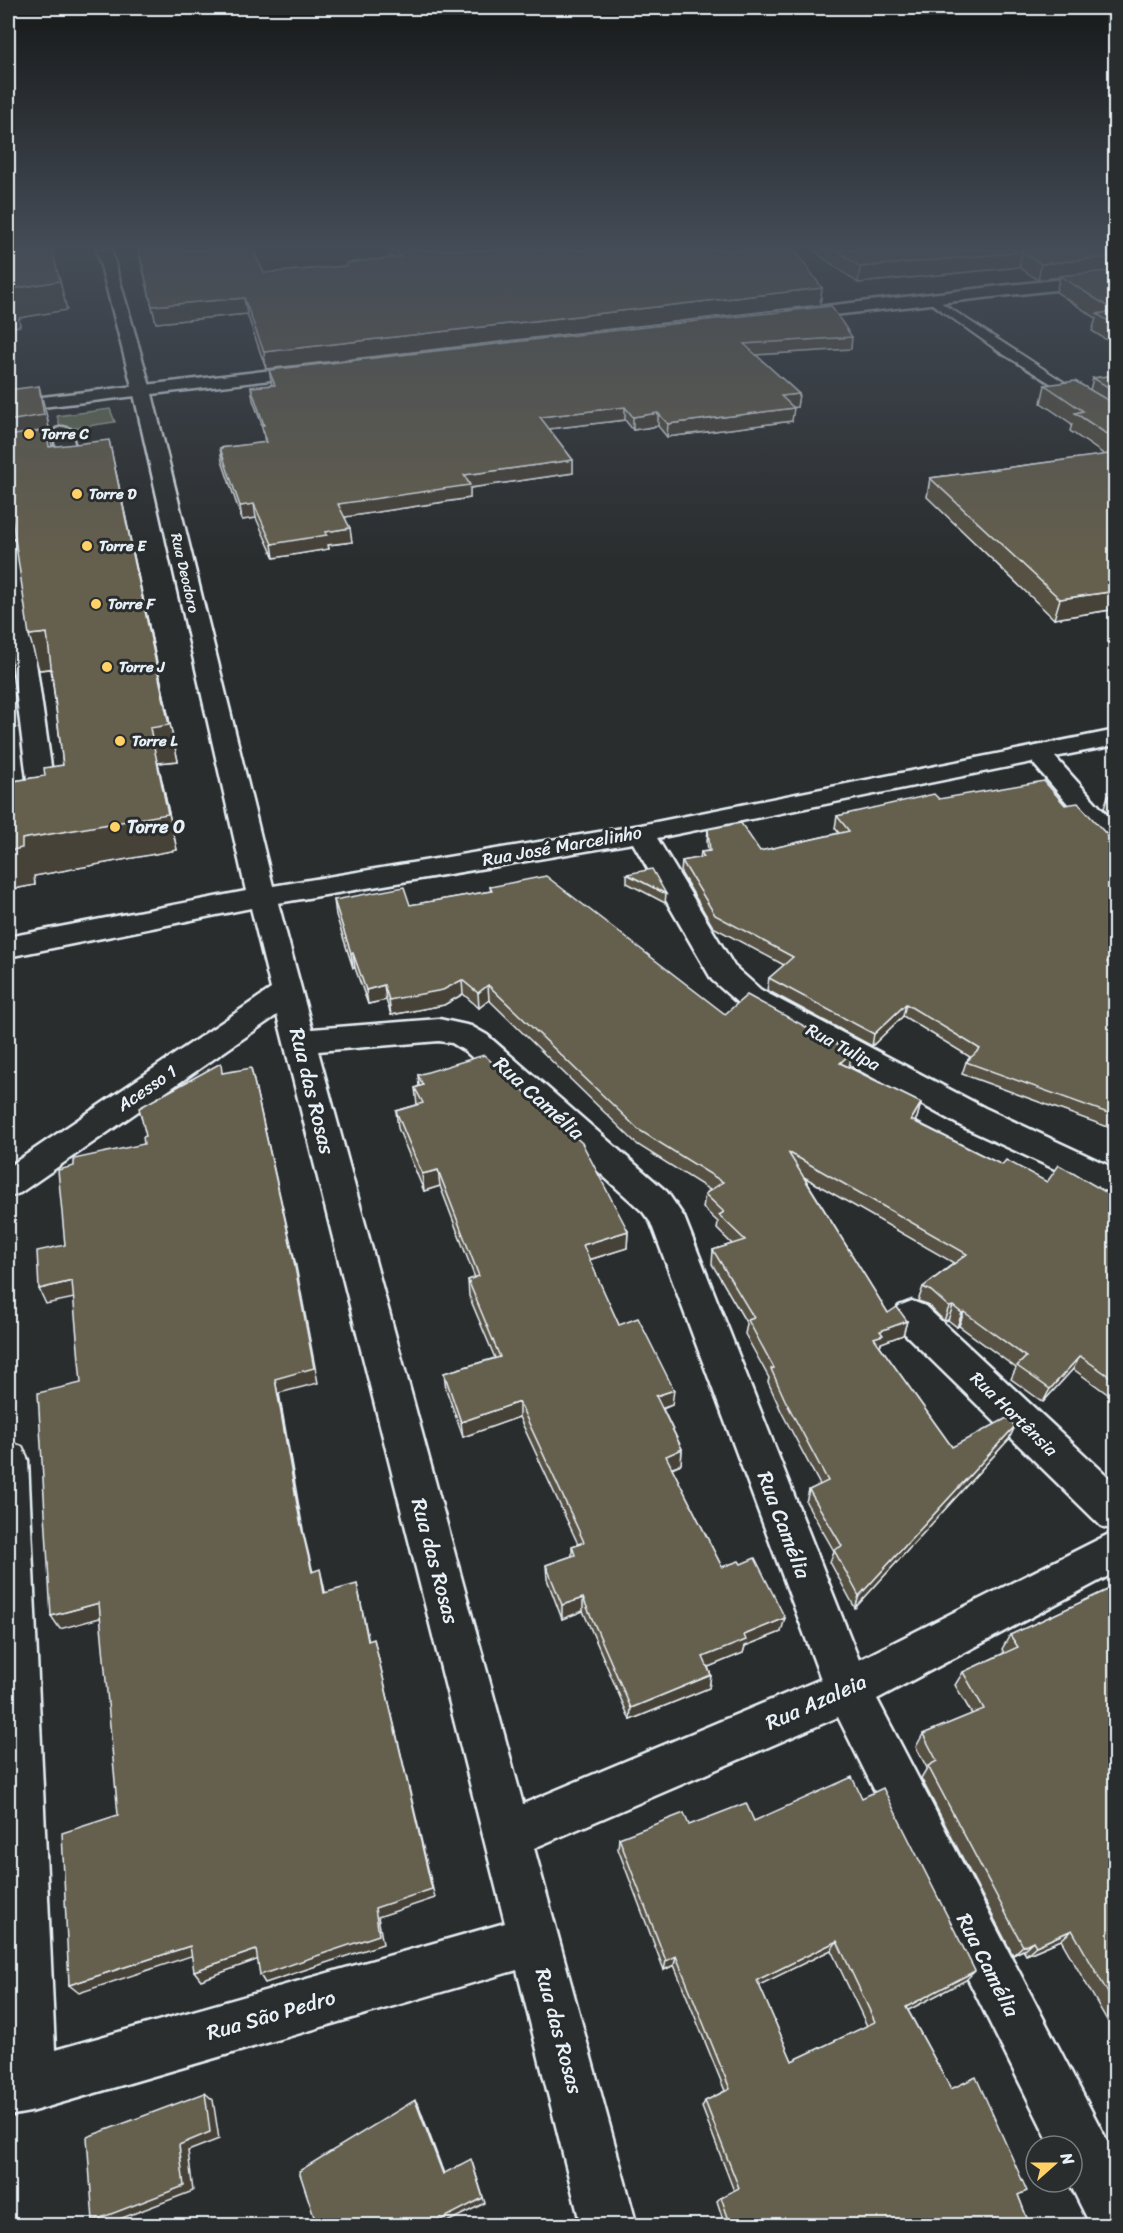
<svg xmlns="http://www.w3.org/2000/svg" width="1123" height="2233" font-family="Sriracha,sans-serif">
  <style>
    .green { fill: #656e54; stroke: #a6b0a6; stroke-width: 1.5 }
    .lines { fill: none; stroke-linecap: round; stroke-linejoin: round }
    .service-casing { stroke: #e8f1f8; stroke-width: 4 }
    .minor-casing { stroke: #e8f1f8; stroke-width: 5 }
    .tertiary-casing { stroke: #e8f1f8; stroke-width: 5 }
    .service { fill: #2a2d2e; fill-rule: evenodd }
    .minor { fill: #2a2d2e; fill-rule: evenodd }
    .tertiary { fill: #2a2d2e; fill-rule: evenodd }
    .wall { fill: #575143; stroke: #e8f1f8; stroke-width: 1.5; fill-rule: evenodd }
    .shaded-wall { fill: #474237; stroke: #e8f1f8; stroke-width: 1.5 }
    .building { fill: #655e4e; stroke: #e8f1f8; stroke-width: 1.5; fill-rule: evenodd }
    .poi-dot { fill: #ffd166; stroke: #2a2d2e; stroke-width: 2 }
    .labels { text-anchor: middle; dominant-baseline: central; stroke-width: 6; stroke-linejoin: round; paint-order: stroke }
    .far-poi-label { font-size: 15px; font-weight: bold; fill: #e8f1f8; stroke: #2a2d2e; text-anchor: start }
    .far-street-label { font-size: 15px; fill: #e8f1f8; stroke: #2a2d2e }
    .poi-label { font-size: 18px; font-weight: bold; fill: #e8f1f8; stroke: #2a2d2e; text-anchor: start }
    .street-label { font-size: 18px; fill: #e8f1f8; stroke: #2a2d2e }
    .near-street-label { font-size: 21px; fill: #e8f1f8; stroke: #2a2d2e }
  </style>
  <rect width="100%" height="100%" fill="#2a2d2e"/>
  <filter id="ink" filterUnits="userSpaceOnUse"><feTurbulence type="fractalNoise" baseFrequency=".0167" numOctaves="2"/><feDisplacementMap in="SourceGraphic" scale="12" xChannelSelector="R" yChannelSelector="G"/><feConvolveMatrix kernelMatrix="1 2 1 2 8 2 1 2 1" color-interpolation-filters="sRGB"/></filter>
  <g filter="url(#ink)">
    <polygon class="green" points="110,409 115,422 61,430 57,416"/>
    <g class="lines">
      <g class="service-casing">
        <polygon id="service" points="931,296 1116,416 1116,424 1000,352 928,301 928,297"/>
      </g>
      <g class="minor-casing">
        <g id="minor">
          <path d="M97 250H111L151 390 273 886 641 825 1116 730V745L1055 757 1116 825V850L1106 848 1032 762 657 838 734 966 761 990 985 1108 1116 1169V1197L961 1126 739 1004 712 980 633 843 278 903 312 1029 439 1019 471 1026 487 1035 667 1192 684 1217 859 1660 1115 1531 1101 1526 899 1328 893 1317 899 1306 912 1301 925 1306 1116 1484V1572L877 1699 1116 2158V2226H1091L1069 2182H1072V2146H1051L838 1717 534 1848 637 2226H581L517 1970 30 2112 8 2116V1442L22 1447 28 1460 55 2050 505 1923 277 1015 20 1193 8 1197V1167L271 989 251 908 8 957V937L246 891 133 390ZM439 1041 452 1043 465 1051 643 1212 651 1223 821 1679 523 1804 318 1051Z"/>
          <polygon points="63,427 70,429 76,450 70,457 8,468 8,456 56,448 54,433 56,429"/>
          <polygon points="8,539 15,541 19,545 54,787 47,800 8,808 8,792 28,787 8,625"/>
        </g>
      </g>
      <g class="tertiary-casing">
        <g id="tertiary">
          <polygon points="1116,273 1116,283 790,320 782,315 790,310"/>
          <polygon points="316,365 322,366 325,370 322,374 8,411 8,401"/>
        </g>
      </g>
      <use href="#service" class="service"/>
      <use href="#minor" class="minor"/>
      <use href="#tertiary" class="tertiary"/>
    </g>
    <g class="wall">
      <polygon points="138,250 253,250 264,273 346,266 346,263 392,258 387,250 795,250 822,288 820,305 266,369 247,314 156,323"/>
      <polygon points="813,250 1116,250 1116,346 1092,331 1096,318 1056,292 1060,277 1038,280 1019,267 858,283"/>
      <polygon points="852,337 851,349 756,355 799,394 797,407 793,407 792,421 667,437 658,426 633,430 625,420 549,429 573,460 573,473 470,488 470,498 345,517 352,542 328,545 329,549 274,558 256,518 242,520 222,461 220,448 265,443 262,425 253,400 251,387 272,385 269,370"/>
      <polygon points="1116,375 1116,609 1054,619 927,497 930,478 1105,455 1070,431 1072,424 1041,403 1045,385 1090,390 1093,378"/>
      <polygon points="8,390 47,417 52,446 51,447 116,472 178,761 158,763 177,850 34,876 35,885 8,890 8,782 45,776 63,765 51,669 39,670 15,539 9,537 8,538"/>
      <polygon points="1116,795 1116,822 1104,808 1108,796"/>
      <polygon points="939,799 1111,969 1116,969 1116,1130 962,1074 966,1062 970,1057 903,1016 872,1046 767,990 769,978 784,965 713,927 681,873 682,861 700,858 701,852 708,851 707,841 708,829 760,851 839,833 835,828 837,816"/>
      <polygon points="627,874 666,894 665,903 627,883"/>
      <polygon points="490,887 725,1014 848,1067 921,1103 917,1118 915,1121 1002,1165 1047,1182 1116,1198 1116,1400 1073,1369 1043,1402 1011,1379 1016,1368 959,1326 957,1327 948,1320 944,1321 927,1304 918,1301 923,1287 954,1263 804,1177 888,1313 907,1321 903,1335 881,1343 880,1346 952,1447 1015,1426 1009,1439 855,1608 830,1562 834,1551 806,1502 809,1490 820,1485 782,1413 768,1382 769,1378 745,1334 747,1324 712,1264 713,1250 732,1244 717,1229 718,1222 703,1208 705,1194 710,1190 638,1145 489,1000 479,1008 463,994 444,1005 391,1015 386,1000 368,1004 355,968 353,968 336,915 334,900 410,905 491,891"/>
      <polygon points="418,1075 628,1231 627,1248 589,1260 619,1325 672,1405 663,1409 682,1449 681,1464 672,1468 722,1567 781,1632 745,1646 743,1653 708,1667 711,1675 709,1688 630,1720 583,1611 562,1619 547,1579 546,1565 572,1556 572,1546 578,1544 519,1417 463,1437 446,1389 444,1373 495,1358 469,1296 468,1280 475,1278 440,1186 424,1191 398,1128 396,1111 417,1105 415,1088 419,1086"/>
      <polygon points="1116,1586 1116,2036 1061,1940 1026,1955 1023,1950 1013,1955 921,1778 927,1768 916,1747 923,1734 972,1714 955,1685 963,1672 1004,1653 1002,1649 1010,1635"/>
      <path d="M862 1798 966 1980 908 2010 951 2089 1018 2195 1030 2226H725L717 2201 721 2197 734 2191 702 2107 705 2101 725 2091 674 1965 664 1970 618 1849 619 1838 689 1825 754 1821ZM831 1950 867 2026 792 2061 759 1985Z"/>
    </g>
    <g class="shaded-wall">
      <polygon points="1022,252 1019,267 858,283 860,267"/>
      <polygon points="1116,256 1116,272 1060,276 1060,277 1038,280 1041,264"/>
      <polygon points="60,281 67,310 19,318 20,326 8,328 8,297 11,289"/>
      <polygon points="822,288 820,305 266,369 264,352"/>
      <polygon points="244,298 247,314 156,323 152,306"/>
      <polygon points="39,386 47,417 52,446 50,447 54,462 8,456 8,421"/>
      <polygon points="799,394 797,407 779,409 781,396"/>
      <polygon points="625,407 625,420 540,430 540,417"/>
      <polygon points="794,408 792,421 667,437 668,424"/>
      <polygon points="658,413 658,426 633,430 633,417"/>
      <polygon points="109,440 178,761 158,763 177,850 34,876 35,885 8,890 8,851 150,728"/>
      <polygon points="573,460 573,473 470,488 470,498 339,518 338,504 464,475"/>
      <polygon points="254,504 256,518 242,520 240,506"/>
      <polygon points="350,528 352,542 328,545 329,549 274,558 272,544 325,532"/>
      <polygon points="1116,591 1116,609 1054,619 1060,599"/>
      <polygon points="47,633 57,668 39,670 29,635"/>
      <polygon points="8,639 12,675 8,675"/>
      <polygon points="351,953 353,953 355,968 353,968"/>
      <polygon points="1116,956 1116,967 1106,969 1107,962 1111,957"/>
      <polygon points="462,980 463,994 444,1005 391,1015 389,1000"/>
      <polygon points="384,985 386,1000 368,1004 366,990"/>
      <polygon points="488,985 489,1000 479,1008 478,993"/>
      <polygon points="906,1004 903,1016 872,1046 874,1034"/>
      <polygon points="852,1052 849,1067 840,1063"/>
      <polygon points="251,1068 296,1266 318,1383 279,1393 304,1535 316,1585 312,1572 300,1521 275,1379"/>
      <polygon points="921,1103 917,1118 907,1134 911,1120"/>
      <polygon points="438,1170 440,1186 424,1191 422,1174"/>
      <polygon points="628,1231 627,1248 582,1262 583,1245"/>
      <polygon points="72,1281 79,1297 46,1304 39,1289"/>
      <polygon points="953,1306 948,1320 944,1321 949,1307"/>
      <polygon points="964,1312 959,1326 957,1327 962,1313"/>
      <polygon points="907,1321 903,1335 881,1343 879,1349 874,1338 880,1331"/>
      <polygon points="1080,1356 1073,1369 1043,1402 1050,1389"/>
      <polygon points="674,1390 672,1405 655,1411 656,1396"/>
      <polygon points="519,1402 519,1417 463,1437 461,1422"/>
      <polygon points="1015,1426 1009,1439 855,1608 859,1596"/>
      <polygon points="682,1449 681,1464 664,1470 666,1456"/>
      <polygon points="320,1569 323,1582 328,1606 324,1593"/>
      <polygon points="357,1584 360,1598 371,1653 368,1641"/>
      <polygon points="583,1598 583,1611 562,1619 562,1605"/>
      <polygon points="99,1603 107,1616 60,1629 51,1616"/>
      <polygon points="785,1618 781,1632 745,1646 743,1653 701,1670 703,1657 744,1635"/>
      <polygon points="374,1639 435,1898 378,1917 383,1944 265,1983 260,1975 375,1908"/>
      <polygon points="711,1675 709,1688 630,1720 631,1708"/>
      <polygon points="1072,1930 1061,1940 1026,1955 1036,1946"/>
      <polygon points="837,1941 831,1950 753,1988 757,1980"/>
      <polygon points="1033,1941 1023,1950 1013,1955 1023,1946"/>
      <polygon points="190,1946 197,1954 79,1993 69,1985"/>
      <polygon points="256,1950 262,1958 201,1980 194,1971"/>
      <polygon points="676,1956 674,1965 664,1970 666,1961"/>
      <polygon points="975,1971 966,1980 899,2015 906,2007"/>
      <polygon points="205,2093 213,2100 219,2139 188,2151 193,2191 104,2225 93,2221 179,2145"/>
      <polygon points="415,2100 419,2106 446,2179 443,2174"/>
      <polygon points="473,2165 485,2203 443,2224 444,2226 442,2226 440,2220"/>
    </g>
    <g class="building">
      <polygon points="8,250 52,250 60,281 11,289 12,297 8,297"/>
      <polygon points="139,250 253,250 264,273 347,266 346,263 401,257 396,250 795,250 822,288 264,352 244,298 152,306"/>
      <polygon points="837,250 1116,250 1116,256 1041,264 1022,252 860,267"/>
      <polygon points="1116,270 1116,326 1097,314 1115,311 1060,276"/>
      <polygon points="831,306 852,337 744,344 799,394 781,396 794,408 668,424 658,413 633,417 625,407 540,417 573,460 464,475 470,485 338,504 350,528 325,532 327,535 272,544 254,504 240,506 220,448 267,442 261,425 264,425 251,387 275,385 269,370"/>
      <polygon points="1116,375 1116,392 1093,378"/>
      <polygon points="1075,381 1116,405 1116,440 1075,413 1083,411 1045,385"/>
      <polygon points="39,386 44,415 8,421 8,390"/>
      <polygon points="46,430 49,447 109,440 169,725 150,728 168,814 22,839 22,848 8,851 8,782 45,776 44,768 63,765 47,633 29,635 11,511 8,507 8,436"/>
      <polygon points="1116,453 1116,591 1060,599 930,478"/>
      <polygon points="1044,781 1065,805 1078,803 1109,837 1116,839 1116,956 1111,957 1107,962 1111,969 1116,969 1116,1116 966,1062 980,1049 906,1004 874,1034 769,978 793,957 715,915 682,861 704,857 701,852 710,851 708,829 741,823 760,851 849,831 837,816 934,794 939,799"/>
      <polygon points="1116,795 1116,805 1108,796"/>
      <polygon points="652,869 666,894 627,874"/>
      <polygon points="546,876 725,1014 747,995 852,1052 840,1063 921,1103 911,1120 1002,1165 1006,1160 1047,1182 1059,1165 1116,1198 1116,1381 1080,1356 1050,1389 1017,1366 1026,1357 964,1312 962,1313 953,1306 949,1307 931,1291 923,1287 967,1254 788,1152 888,1313 897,1307 907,1321 880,1331 883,1335 874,1338 952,1447 1007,1418 1015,1426 859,1596 834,1550 842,1546 809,1490 828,1481 785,1400 771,1369 774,1368 748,1320 754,1318 713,1250 745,1240 719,1215 724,1212 705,1194 723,1182 639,1130 488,985 478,993 462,980 443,990 389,1000 384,985 366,990 353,953 351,953 334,900 404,887 410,905 492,891 490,887"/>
      <polygon points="484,1055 582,1143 628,1231 583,1245 619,1325 638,1318 674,1390 656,1396 682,1449 666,1456 722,1567 739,1561 741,1564 755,1558 785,1618 744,1635 746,1640 703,1657 711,1675 631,1708 583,1598 562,1605 546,1565 575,1555 572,1546 584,1542 519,1402 461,1422 444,1373 500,1357 468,1280 479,1276 438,1170 422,1174 396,1111 423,1103 415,1088 423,1085 418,1075"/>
      <polygon points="221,1063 222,1073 251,1068 292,1251 314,1368 275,1379 300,1521 312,1572 320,1569 324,1593 357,1584 368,1641 374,1639 432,1889 375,1908 379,1935 260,1975 256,1950 194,1971 190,1946 69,1985 62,1833 118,1815 99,1603 51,1616 38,1393 81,1383 72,1281 39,1289 37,1251 65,1245 58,1170 74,1166 74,1159 144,1144 143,1137 146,1136 139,1108"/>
      <polygon points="1116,1586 1116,2007 1072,1930 1036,1946 1033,1941 1023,1946 928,1766 937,1761 923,1734 984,1709 963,1672 1018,1647 1010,1635"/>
      <path d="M852 1777 862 1798 883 1788 975 1971 906 2007 951 2089 976 2077 1027 2191 1018 2195 1030 2226H731L721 2197 739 2188 705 2101 730 2089 676 1956 666 1961 619 1838 684 1813 689 1825 746 1803 754 1821ZM837 1941 875 2022 792 2061 757 1980Z"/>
      <polygon points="205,2093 210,2132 179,2145 184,2186 93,2221 87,2137"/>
      <polygon points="415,2100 443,2174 471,2159 483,2198 440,2220 442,2226 317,2226 299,2171"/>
    </g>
  </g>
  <linearGradient id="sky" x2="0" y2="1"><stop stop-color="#171919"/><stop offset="0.44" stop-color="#444c57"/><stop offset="1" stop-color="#444c57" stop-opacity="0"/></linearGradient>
  <rect width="1123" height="563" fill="url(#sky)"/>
  <g class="poi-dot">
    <circle cx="29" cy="434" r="6"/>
    <circle cx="77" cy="494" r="6"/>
    <circle cx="87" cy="546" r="6"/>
    <circle cx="96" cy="604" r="6"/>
    <circle cx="107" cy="667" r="6"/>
    <circle cx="120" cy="741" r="6"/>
    <circle cx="115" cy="827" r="6"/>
  </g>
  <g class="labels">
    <g class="far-poi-label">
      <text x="41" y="434">Torre C</text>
      <text x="89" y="494">Torre D</text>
      <text x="99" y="546">Torre E</text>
      <text x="108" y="604">Torre F</text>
      <text x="119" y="667">Torre J</text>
      <text x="132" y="741">Torre L</text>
    </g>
    <g class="far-street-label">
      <text transform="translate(185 573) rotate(77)">Rua Deodoro</text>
    </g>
    <g class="poi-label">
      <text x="127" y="827">Torre O</text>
    </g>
    <g class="street-label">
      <text transform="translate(562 846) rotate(-10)">Rua José Marcelinho</text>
      <text transform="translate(843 1047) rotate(28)">Rua Tulipa</text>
      <text transform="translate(147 1088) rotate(-34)">Acesso 1</text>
      <text transform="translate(1014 1414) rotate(44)">Rua Hortênsia</text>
    </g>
    <g class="near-street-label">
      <text transform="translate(312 1091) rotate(76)">Rua das Rosas</text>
      <text transform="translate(539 1098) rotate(42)">Rua Camélia</text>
      <text transform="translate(784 1525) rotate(69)">Rua Camélia</text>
      <text transform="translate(435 1561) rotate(75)">Rua das Rosas</text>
      <text transform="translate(816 1702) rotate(-24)">Rua Azaleia</text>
      <text transform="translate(988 1965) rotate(63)">Rua Camélia</text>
      <text transform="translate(271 2015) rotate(-16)">Rua São Pedro</text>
      <text transform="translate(559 2031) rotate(75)">Rua das Rosas</text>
    </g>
  </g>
  <rect width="1123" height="2233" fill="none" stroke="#2a2d2e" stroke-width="30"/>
  <rect x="15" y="15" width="1093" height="2203" fill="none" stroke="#e8f1f8" stroke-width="2" filter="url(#ink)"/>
  <g transform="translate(1054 2164) rotate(69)"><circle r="28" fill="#2a2d2e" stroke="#767b7f" stroke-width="1.5"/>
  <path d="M0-4.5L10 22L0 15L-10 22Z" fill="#ffd166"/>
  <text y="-9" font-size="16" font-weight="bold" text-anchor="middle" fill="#e8f1f8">N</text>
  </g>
</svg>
